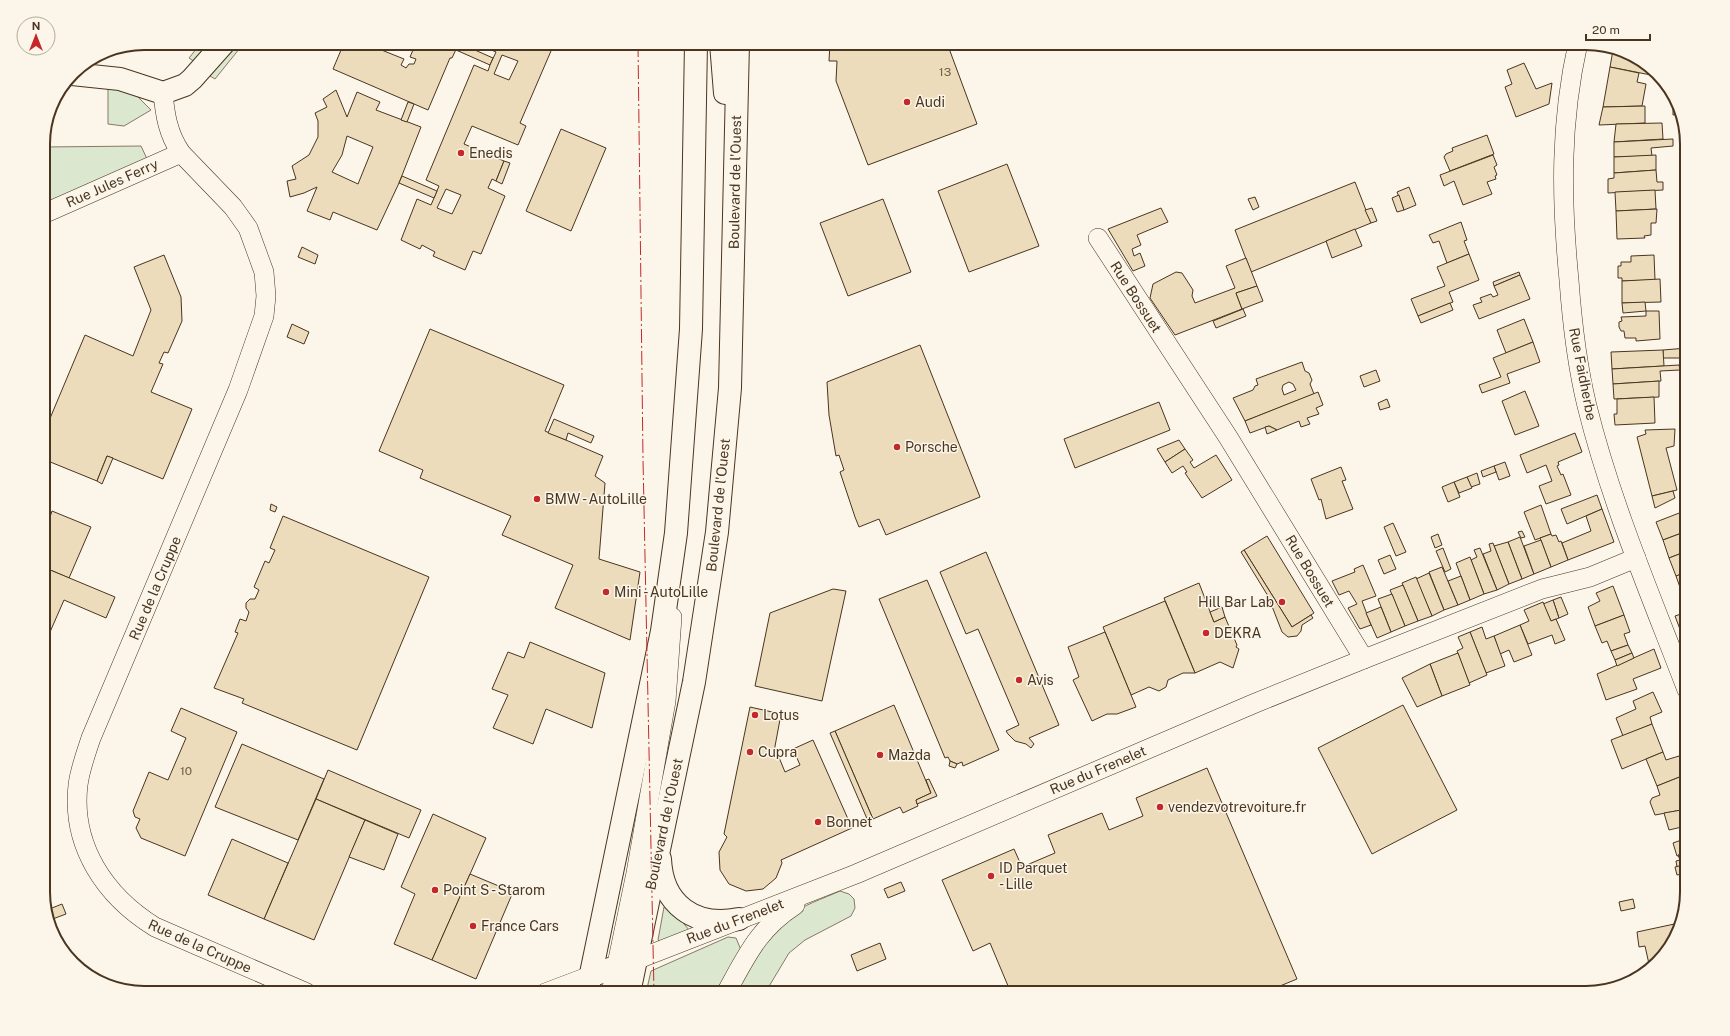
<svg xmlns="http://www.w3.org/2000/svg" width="1730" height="1036" font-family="'Public Sans',sans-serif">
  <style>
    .green { fill: #dce7d0; stroke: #887966 }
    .building { fill: #ecdcbc; stroke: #4a3520; fill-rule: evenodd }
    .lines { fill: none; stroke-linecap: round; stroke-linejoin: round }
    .minor-casing { stroke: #4a3520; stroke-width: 20 }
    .secondary-casing { stroke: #4a3520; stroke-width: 24 }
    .primary-casing { stroke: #4a3520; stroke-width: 24 }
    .minor { stroke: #fbf6e9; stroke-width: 19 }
    .secondary { stroke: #fbf6e9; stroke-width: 22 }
    .primary { stroke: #fbf6e9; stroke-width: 22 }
    .power { stroke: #c62828; stroke-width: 1; stroke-dasharray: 14 3 2 3; stroke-linecap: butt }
    .poi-dot { fill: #c62828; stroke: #fbf6e9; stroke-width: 1.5 }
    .labels { text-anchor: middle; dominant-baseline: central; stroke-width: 3; stroke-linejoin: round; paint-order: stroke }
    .number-label { font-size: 12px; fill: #725f47 }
    .poi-label { font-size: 14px; fill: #4a3520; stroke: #fbf6e9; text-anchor: start }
    .street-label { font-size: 14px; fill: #4a3520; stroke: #fbf6e9 }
    .rim { fill: none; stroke: #4a3520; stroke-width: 2 }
  </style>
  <rect width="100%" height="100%" fill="#fbf6e9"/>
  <g class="green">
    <polygon points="201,43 210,43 195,62 189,58"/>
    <polygon points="237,43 244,43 215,79 210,76"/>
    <polygon points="108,85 137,96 151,110 124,126 108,124"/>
    <polygon points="141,146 148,161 43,208 43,147"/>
    <path d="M840 891 849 894 854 899 855 908 851 916 805 940 789 953 765 993H735C750 968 764 935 787 917 803 905 822 899 840 891Z"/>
    <polygon points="668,904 689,930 662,944 658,940 664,907"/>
    <polygon points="728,937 736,938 741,950 717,993 646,993 651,971"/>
  </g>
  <g class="building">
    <polygon points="344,43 364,43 404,59 401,65 406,68 409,64 414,64 416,59 410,57 416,43 459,43 452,58 450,58 428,110 333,69"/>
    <polygon points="459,43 493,58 490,65 456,50"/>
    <path d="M483 43 554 44 520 123 526 126 518 145 472 126 464 144 504 161 496 181 492 179 488 188 505 196 481 254 473 251 465 270 433 256 435 252 422 245 420 249 401 240 417 199 431 205 434 198 439 186 426 180 474 65 488 71 490 65 496 52 482 46ZM502 55 518 61 509 80 494 74ZM446 189 461 195 452 214 437 208Z"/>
    <polygon points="830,43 947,43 977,124 868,165 836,81 837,61 829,61"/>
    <polygon points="1613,50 1637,57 1656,76 1610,67"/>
    <polygon points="1524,63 1536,89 1552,83 1549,104 1516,117 1505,87 1512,84 1507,70"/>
    <polygon points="1610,67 1639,73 1637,82 1646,84 1642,106 1603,107"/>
    <path d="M336 90 347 117 357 92 380 102 376 110 421 127 399 183 377 230 333 212 330 220 307 211 317 187 304 193 290 197 287 181 296 179 292 166 309 155 318 137V121L315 113 327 107 323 99ZM347 136 373 147 358 184 332 172 342 155Z"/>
    <polygon points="408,102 414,104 407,122 401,120"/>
    <polygon points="1673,105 1677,105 1680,114 1673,115"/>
    <polygon points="1645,106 1645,123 1599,125 1603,107"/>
    <polygon points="1662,123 1663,139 1614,142 1616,124"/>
    <polygon points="561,129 606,148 571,231 526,211"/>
    <polygon points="1487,135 1494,154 1450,171 1444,157 1446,154 1453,151 1452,148"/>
    <polygon points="1673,139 1673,146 1651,148 1652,156 1614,157 1614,142"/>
    <polygon points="1493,155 1497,165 1494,167 1497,175 1495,176 1496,179 1487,182 1492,194 1463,205 1454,181 1444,186 1440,175"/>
    <polygon points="1656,155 1656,170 1614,173 1614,157"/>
    <polygon points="504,161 510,163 502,184 496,181"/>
    <polygon points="1007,164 1039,246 969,272 938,191"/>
    <polygon points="1656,170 1657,182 1663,182 1663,190 1608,193 1608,179 1614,178 1614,173"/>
    <polygon points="402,176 437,191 434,198 399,183"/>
    <polygon points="1355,182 1371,223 1251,272 1235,230"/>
    <polygon points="1409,187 1416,205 1404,210 1397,192"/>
    <polygon points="1655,190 1656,209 1616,211 1615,192"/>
    <polygon points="1399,195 1404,210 1397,212 1392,198"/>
    <polygon points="1255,197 1259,207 1253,210 1248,199"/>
    <polygon points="883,199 911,272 848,296 820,223"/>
    <polygon points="1161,208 1168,222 1137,235 1141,245 1132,249 1134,256 1140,253 1145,266 1133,271 1108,229"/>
    <polygon points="1372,208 1377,221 1371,223 1365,210"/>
    <polygon points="1657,209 1656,223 1651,223 1651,235 1644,236 1645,238 1617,239 1616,211"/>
    <polygon points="1461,222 1467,240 1464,241 1469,254 1447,263 1439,241 1433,243 1429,235"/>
    <polygon points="1355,229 1362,246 1332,258 1326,241"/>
    <polygon points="302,247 318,255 315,264 298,257"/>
    <polygon points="1469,254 1479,280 1449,292 1453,302 1418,316 1411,299 1445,286 1437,267"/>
    <polygon points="164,255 181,297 182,321 168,353 164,352 159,363 163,364 151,392 192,409 163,479 107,456 97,481 43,459 43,435 85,335 133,356 151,310 134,267"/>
    <polygon points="1654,255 1655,280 1622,281 1622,278 1618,278 1618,266 1621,266 1621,262 1631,262 1631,256"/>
    <polygon points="1246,258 1257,286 1236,293 1242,309 1175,335 1150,298 1153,284 1176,272 1182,273 1193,290 1192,296 1195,303 1235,288 1226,266"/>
    <polygon points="1519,272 1520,275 1494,286 1493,282"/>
    <polygon points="1520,275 1530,299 1479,319 1473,305 1482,302 1480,298 1491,294 1493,297 1498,295 1494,286"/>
    <polygon points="1660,279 1661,302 1622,303 1622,281"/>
    <polygon points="1257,286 1263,301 1242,309 1236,293"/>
    <polygon points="1645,302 1646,311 1623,313 1622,303"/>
    <polygon points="1450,303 1453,310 1421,323 1418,316"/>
    <polygon points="1243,309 1246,316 1216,328 1213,321"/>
    <polygon points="1646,311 1659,311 1660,339 1636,341 1636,338 1625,338 1624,331 1621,331 1619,327 1619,322 1622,321 1621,317 1646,316"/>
    <polygon points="1524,319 1533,342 1506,353 1497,330"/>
    <polygon points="292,324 309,332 304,344 287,337"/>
    <polygon points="430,329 564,385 545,431 603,456 595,476 605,483 599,559 640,572 630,640 555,608 573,565 502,535 511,516 420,478 423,470 379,451"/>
    <polygon points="1533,342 1540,362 1507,374 1510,383 1482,393 1479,385 1501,377 1493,358"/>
    <polygon points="920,345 980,497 886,535 879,519 859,527 855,517 840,472 844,470 839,455 836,456 829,415 827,382"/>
    <polygon points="1687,348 1687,358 1663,358 1663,350"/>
    <polygon points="1663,350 1664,366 1612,369 1611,352"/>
    <path d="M1302 362 1305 371 1309 373 1312 380 1310 384 1314 394 1245 421 1233 398 1253 390 1255 386 1258 385 1256 379ZM1289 382 1293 384 1296 390 1284 395 1282 389 1283 385Z"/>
    <polygon points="1679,365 1680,370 1660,371 1661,381 1613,384 1612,369"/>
    <polygon points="1376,370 1380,381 1364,387 1360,376"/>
    <polygon points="1659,381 1659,397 1614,399 1613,384"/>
    <polygon points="1525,391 1539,426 1515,435 1502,401"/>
    <polygon points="1318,392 1323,405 1316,408 1319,414 1307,418 1310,424 1301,427 1299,421 1277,430 1269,426 1250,433 1245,421"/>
    <polygon points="1654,397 1655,423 1615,425 1614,414 1617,414 1617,399"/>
    <polygon points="1387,399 1390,407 1380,410 1378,403"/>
    <polygon points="1159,402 1170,430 1075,468 1064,439"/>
    <polygon points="554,419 594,436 591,443 568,433 566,440 548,433"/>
    <polygon points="1269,426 1277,430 1267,434 1265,427"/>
    <polygon points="1675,429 1674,446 1666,448 1677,490 1652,496 1637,437 1646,434 1645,430"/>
    <polygon points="1575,433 1582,452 1558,462 1559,465 1557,466 1561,475 1563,474 1571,495 1546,504 1539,486 1552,481 1546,465 1527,473 1520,455"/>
    <polygon points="1179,440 1185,449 1165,462 1157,449"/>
    <polygon points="1185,449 1193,460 1190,462 1194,468 1216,455 1232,480 1202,498 1185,473 1187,472 1183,466 1172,473 1165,462"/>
    <polygon points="107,456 113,458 102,484 97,481"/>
    <polygon points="1505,462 1510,476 1499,480 1494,466"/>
    <polygon points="1494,466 1496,472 1483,477 1481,471"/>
    <polygon points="1341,467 1346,480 1342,481 1353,509 1326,519 1321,499 1319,500 1311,479"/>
    <polygon points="1477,473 1480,484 1471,487 1467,477"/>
    <polygon points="1467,477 1472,488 1459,493 1454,482"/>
    <polygon points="1454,482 1460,497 1448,502 1442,487"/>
    <polygon points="1673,491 1675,498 1655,508 1652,496"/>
    <polygon points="1597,495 1602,509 1567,524 1561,509"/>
    <polygon points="271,504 277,507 275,512 270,510"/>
    <polygon points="1541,505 1551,534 1535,540 1524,512"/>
    <polygon points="1602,509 1614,542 1568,560 1562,543 1591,531 1586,516"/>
    <polygon points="1687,510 1687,531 1663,540 1656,522"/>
    <polygon points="52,511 91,527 69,578 43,567 43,517 49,520"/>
    <polygon points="283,516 429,577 357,750 242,703 244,699 214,688 238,633 235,632 240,619 246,621 249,612 246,608 246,603 250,599 255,599 259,590 254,587 265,561 269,563 275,550 270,548"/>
    <polygon points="1393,523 1406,552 1396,556 1384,527"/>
    <polygon points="1522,531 1525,537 1521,538 1518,532"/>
    <polygon points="1687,531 1687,551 1669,558 1663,540"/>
    <polygon points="1438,534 1442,545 1435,548 1431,537"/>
    <polygon points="1551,534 1552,536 1556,535 1559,542 1561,541 1568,560 1551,567 1540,538"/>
    <polygon points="1267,536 1314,613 1292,627 1244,550"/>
    <polygon points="1520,537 1534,574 1522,579 1508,542"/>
    <polygon points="1541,540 1551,567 1534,574 1524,546"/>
    <polygon points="1508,542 1522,579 1509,584 1494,546"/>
    <polygon points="1493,543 1509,584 1497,590 1483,554 1491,551 1489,544"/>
    <polygon points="1443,548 1451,569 1445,572 1436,551"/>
    <polygon points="1480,548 1497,590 1484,594 1471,560 1477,557 1474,550"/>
    <polygon points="1244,550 1292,627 1311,615 1313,618 1302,625 1301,631 1297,636 1288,637 1282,632 1268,596 1241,552"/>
    <polygon points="1687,551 1687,572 1676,576 1669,558"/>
    <polygon points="986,552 1059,725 1029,738 1034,744 1031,748 1026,744 1015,741 1008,734 1006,731 1019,725 978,629 966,634 940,572"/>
    <polygon points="1390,555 1396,569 1384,574 1378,560"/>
    <polygon points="1470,557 1484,594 1470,600 1456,563"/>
    <polygon points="1363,565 1376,596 1362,601 1371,625 1360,629 1348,608 1357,604 1349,591 1339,595 1332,581 1355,572 1354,569"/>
    <polygon points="43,567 115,597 106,618 64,600 43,648"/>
    <polygon points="1442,567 1458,605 1444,610 1429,572"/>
    <polygon points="1687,572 1687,591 1682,593 1676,576"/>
    <polygon points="1429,573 1444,610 1432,616 1416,579"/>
    <polygon points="1461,576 1470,600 1458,605 1448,581"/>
    <polygon points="1416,577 1432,616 1418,621 1402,583"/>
    <polygon points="927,580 999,750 963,766 962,762 957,764 950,761 948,757 945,758 879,599"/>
    <polygon points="1199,583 1214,622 1225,617 1237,645 1236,647 1239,649 1233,668 1220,662 1195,673 1164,598"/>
    <polygon points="1403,585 1418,621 1405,626 1390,590"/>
    <polygon points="1613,586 1624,615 1595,626 1588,607 1600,601 1596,593"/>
    <polygon points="833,589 846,591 822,701 755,686 770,613"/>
    <polygon points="1687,591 1687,606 1682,593"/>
    <polygon points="1392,594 1405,626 1391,632 1378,599"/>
    <polygon points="1561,597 1568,614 1559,618 1553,600"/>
    <polygon points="1553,600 1559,618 1551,621 1543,604"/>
    <polygon points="1165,601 1195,673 1183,673 1168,680 1166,687 1159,691 1149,687 1131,695 1103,627"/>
    <polygon points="1543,602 1551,621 1556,619 1565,640 1555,644 1552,635 1528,644 1520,625 1529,621 1524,610"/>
    <polygon points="1222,607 1225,617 1214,622 1210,612"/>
    <polygon points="1381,607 1391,632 1377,638 1366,613"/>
    <polygon points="1687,612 1687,630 1681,632 1675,616"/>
    <polygon points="1624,615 1630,632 1624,634 1628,645 1611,651 1607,641 1602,643 1595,626"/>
    <polygon points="1520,625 1532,655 1514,662 1509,650 1500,654 1494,636"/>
    <polygon points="1482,627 1486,639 1494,636 1505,666 1486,673 1470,632"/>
    <polygon points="1687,630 1687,646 1686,646 1681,632"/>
    <polygon points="1105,632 1136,707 1117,714 1107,714 1092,721 1073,680 1079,677 1068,647"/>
    <polygon points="1470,632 1487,675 1469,683 1457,651 1463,648 1458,637"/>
    <polygon points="530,642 605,673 592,728 546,709 533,744 493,728 508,695 492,689 508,652 524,658"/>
    <polygon points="1628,645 1632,653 1615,660 1611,651"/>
    <polygon points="1654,649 1661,668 1633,679 1637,689 1606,700 1597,674"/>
    <polygon points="1458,653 1470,685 1442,696 1430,664"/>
    <polygon points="1632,653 1634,658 1617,666 1615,660"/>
    <polygon points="1430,664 1442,696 1417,707 1402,678"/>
    <polygon points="1653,692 1662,712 1650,717 1652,724 1623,736 1616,718 1636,709 1633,701"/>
    <polygon points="894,705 931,793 916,800 918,806 903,813 900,807 873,819 835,731"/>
    <polygon points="1403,705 1457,810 1372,854 1318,748"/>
    <polygon points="750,707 781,714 773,757 778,755 785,772 800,765 793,749 813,740 852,828 781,860 782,863 776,878 763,889 746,891 729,884 720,870 719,852 727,837 724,834"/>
    <polygon points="181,708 237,732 185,856 141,838 136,828 140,819 135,817 133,811 149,772 168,780 186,738 171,731"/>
    <polygon points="1652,724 1663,752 1622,769 1611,740"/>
    <polygon points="835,731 873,819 868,821 830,733"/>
    <polygon points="242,744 324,779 298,840 215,807"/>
    <polygon points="1663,752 1666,760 1679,756 1687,774 1657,786 1646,759"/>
    <polygon points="950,761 957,764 955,768 949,766"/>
    <polygon points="1207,768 1297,979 1263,993 1011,993 990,943 973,951 942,880 1014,849 1022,867 1055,853 1048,835 1102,813 1109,830 1143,816 1136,798"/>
    <polygon points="328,770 421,810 409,838 316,799"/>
    <polygon points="1687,774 1687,809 1655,815 1650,802 1652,798 1660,795 1657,786"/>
    <polygon points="929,779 937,796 917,804 916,800 931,793 926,780"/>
    <polygon points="316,799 365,820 314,940 264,919"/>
    <polygon points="1687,809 1687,817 1683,818 1686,826 1669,830 1664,813"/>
    <polygon points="433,814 486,838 432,960 394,944 415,894 401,887"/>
    <polygon points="365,820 398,834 384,870 349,857"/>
    <polygon points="1687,838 1687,853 1677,856 1673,843"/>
    <polygon points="232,839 288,863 264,919 208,895"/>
    <polygon points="1687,853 1687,864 1677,867 1676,861 1680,860 1678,855"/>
    <polygon points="1687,864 1687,873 1677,875 1675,867"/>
    <polygon points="470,874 513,892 476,979 432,960"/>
    <polygon points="901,882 905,891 888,898 884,889"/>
    <polygon points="1633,899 1635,908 1621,911 1619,902"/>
    <polygon points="62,904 66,914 50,920 47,910"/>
    <polygon points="1679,923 1673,943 1653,963 1649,964 1645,946 1639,947 1637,932"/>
    <polygon points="880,943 886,959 857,971 851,955"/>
  </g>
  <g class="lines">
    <g class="minor-casing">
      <g id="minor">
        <path d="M1578 43C1560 123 1561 198 1569 280 1572 322 1577 365 1587 406 1611 503 1651 596 1687 690"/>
        <path d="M163 93C165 115 168 134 181 153L233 207 248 228 264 272 266 296 264 316 238 390 91 738C86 753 80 769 78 785 71 846 105 896 155 927L307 993"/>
        <polyline points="43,214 181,153"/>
        <polyline points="1098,238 1228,437 1364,659 1542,589 1590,577 1636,558"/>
        <polyline points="636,960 856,874 1253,704 1364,659"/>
        <polyline points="545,993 590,976"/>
        <polyline points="611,993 636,873 666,701 672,617"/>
        <path d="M726 993C747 955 758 929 795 905"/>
      </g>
    </g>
    <g class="secondary-casing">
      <polyline id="secondary" points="72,74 120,79 163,93 185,85 192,79 224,43"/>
    </g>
    <g class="primary-casing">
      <g id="primary">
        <polyline points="721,43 725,93"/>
        <path d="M660 859C662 905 695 928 739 919"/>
        <polyline points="590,976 636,960"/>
        <polyline points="587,993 662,631 676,533 691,329 696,43"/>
        <polyline points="629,993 694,682 717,532 730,388 738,43"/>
      </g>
    </g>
    <use href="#minor" class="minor"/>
    <use href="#secondary" class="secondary"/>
    <use href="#primary" class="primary"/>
    <polyline class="power" points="638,43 643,459 654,993"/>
  </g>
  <g class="poi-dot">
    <circle cx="907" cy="102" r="4"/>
    <circle cx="461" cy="153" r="4"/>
    <circle cx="897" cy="447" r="4"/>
    <circle cx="537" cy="499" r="4"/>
    <circle cx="606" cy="592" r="4"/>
    <circle cx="1282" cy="602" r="4"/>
    <circle cx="1206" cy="633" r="4"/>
    <circle cx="1019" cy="680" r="4"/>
    <circle cx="755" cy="715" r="4"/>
    <circle cx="750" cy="752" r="4"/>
    <circle cx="880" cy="755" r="4"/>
    <circle cx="1160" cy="807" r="4"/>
    <circle cx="818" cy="822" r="4"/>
    <circle cx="991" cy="876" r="4"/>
    <circle cx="435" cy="890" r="4"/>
    <circle cx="473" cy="926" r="4"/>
  </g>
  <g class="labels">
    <g class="number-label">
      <text x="945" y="72">13</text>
      <text x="186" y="771">10</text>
    </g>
    <g class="poi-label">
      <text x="915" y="102">Audi</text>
      <text x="469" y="153">Enedis</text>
      <text x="905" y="447">Porsche</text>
      <text x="545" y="499">BMW - AutoLille</text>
      <text x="614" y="592">Mini - AutoLille</text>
      <text x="1274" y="602" text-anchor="end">Hill Bar Lab</text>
      <text x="1214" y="633">DEKRA</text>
      <text x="1027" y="680">Avis</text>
      <text x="763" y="715">Lotus</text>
      <text x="758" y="752">Cupra</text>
      <text x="888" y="755">Mazda</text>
      <text x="1168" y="807">vendezvotrevoiture.fr</text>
      <text x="826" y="822">Bonnet</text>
      <text x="999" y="868">ID Parquet<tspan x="999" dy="16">- Lille</tspan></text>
      <text x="443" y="890">Point S - Starom</text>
      <text x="481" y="926">France Cars</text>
    </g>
    <g class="street-label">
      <text transform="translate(735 182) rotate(-89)">Boulevard de l'Ouest</text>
      <text transform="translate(112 183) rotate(-24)">Rue Jules Ferry</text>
      <text transform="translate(1136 297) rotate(57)">Rue Bossuet</text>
      <text transform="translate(1583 374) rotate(79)">Rue Faidherbe</text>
      <text transform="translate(718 505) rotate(-84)">Boulevard de l'Ouest</text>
      <text transform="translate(1310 571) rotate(59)">Rue Bossuet</text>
      <text transform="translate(155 588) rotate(-67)">Rue de la Cruppe</text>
      <text transform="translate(1098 770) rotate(-23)">Rue du Frenelet</text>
      <text transform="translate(664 824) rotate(-78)">Boulevard de l'Ouest</text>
      <text transform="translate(735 921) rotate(-21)">Rue du Frenelet</text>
      <text transform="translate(200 946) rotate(24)">Rue de la Cruppe</text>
    </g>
  </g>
  <path d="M0 0H1730V1036H0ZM144 50H1586A94 94 0 0 1 1680 144V892A94 94 0 0 1 1586 986H144A94 94 0 0 1 50 892V144A94 94 0 0 1 144 50Z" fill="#fbf6e9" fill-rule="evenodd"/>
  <path class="rim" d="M144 50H1586A94 94 0 0 1 1680 144V892A94 94 0 0 1 1586 986H144A94 94 0 0 1 50 892V144A94 94 0 0 1 144 50Z"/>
  <g transform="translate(36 36)"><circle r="19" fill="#fbf6e9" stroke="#b4a999"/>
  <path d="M0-3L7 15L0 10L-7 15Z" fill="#c62828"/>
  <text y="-6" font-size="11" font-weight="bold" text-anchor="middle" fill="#4a3520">N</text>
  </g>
  <path d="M1586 34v6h64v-6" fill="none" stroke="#4a3520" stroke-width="2"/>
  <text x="1592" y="34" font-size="12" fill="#4a3520" stroke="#fbf6e9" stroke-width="3" paint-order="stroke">20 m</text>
</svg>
